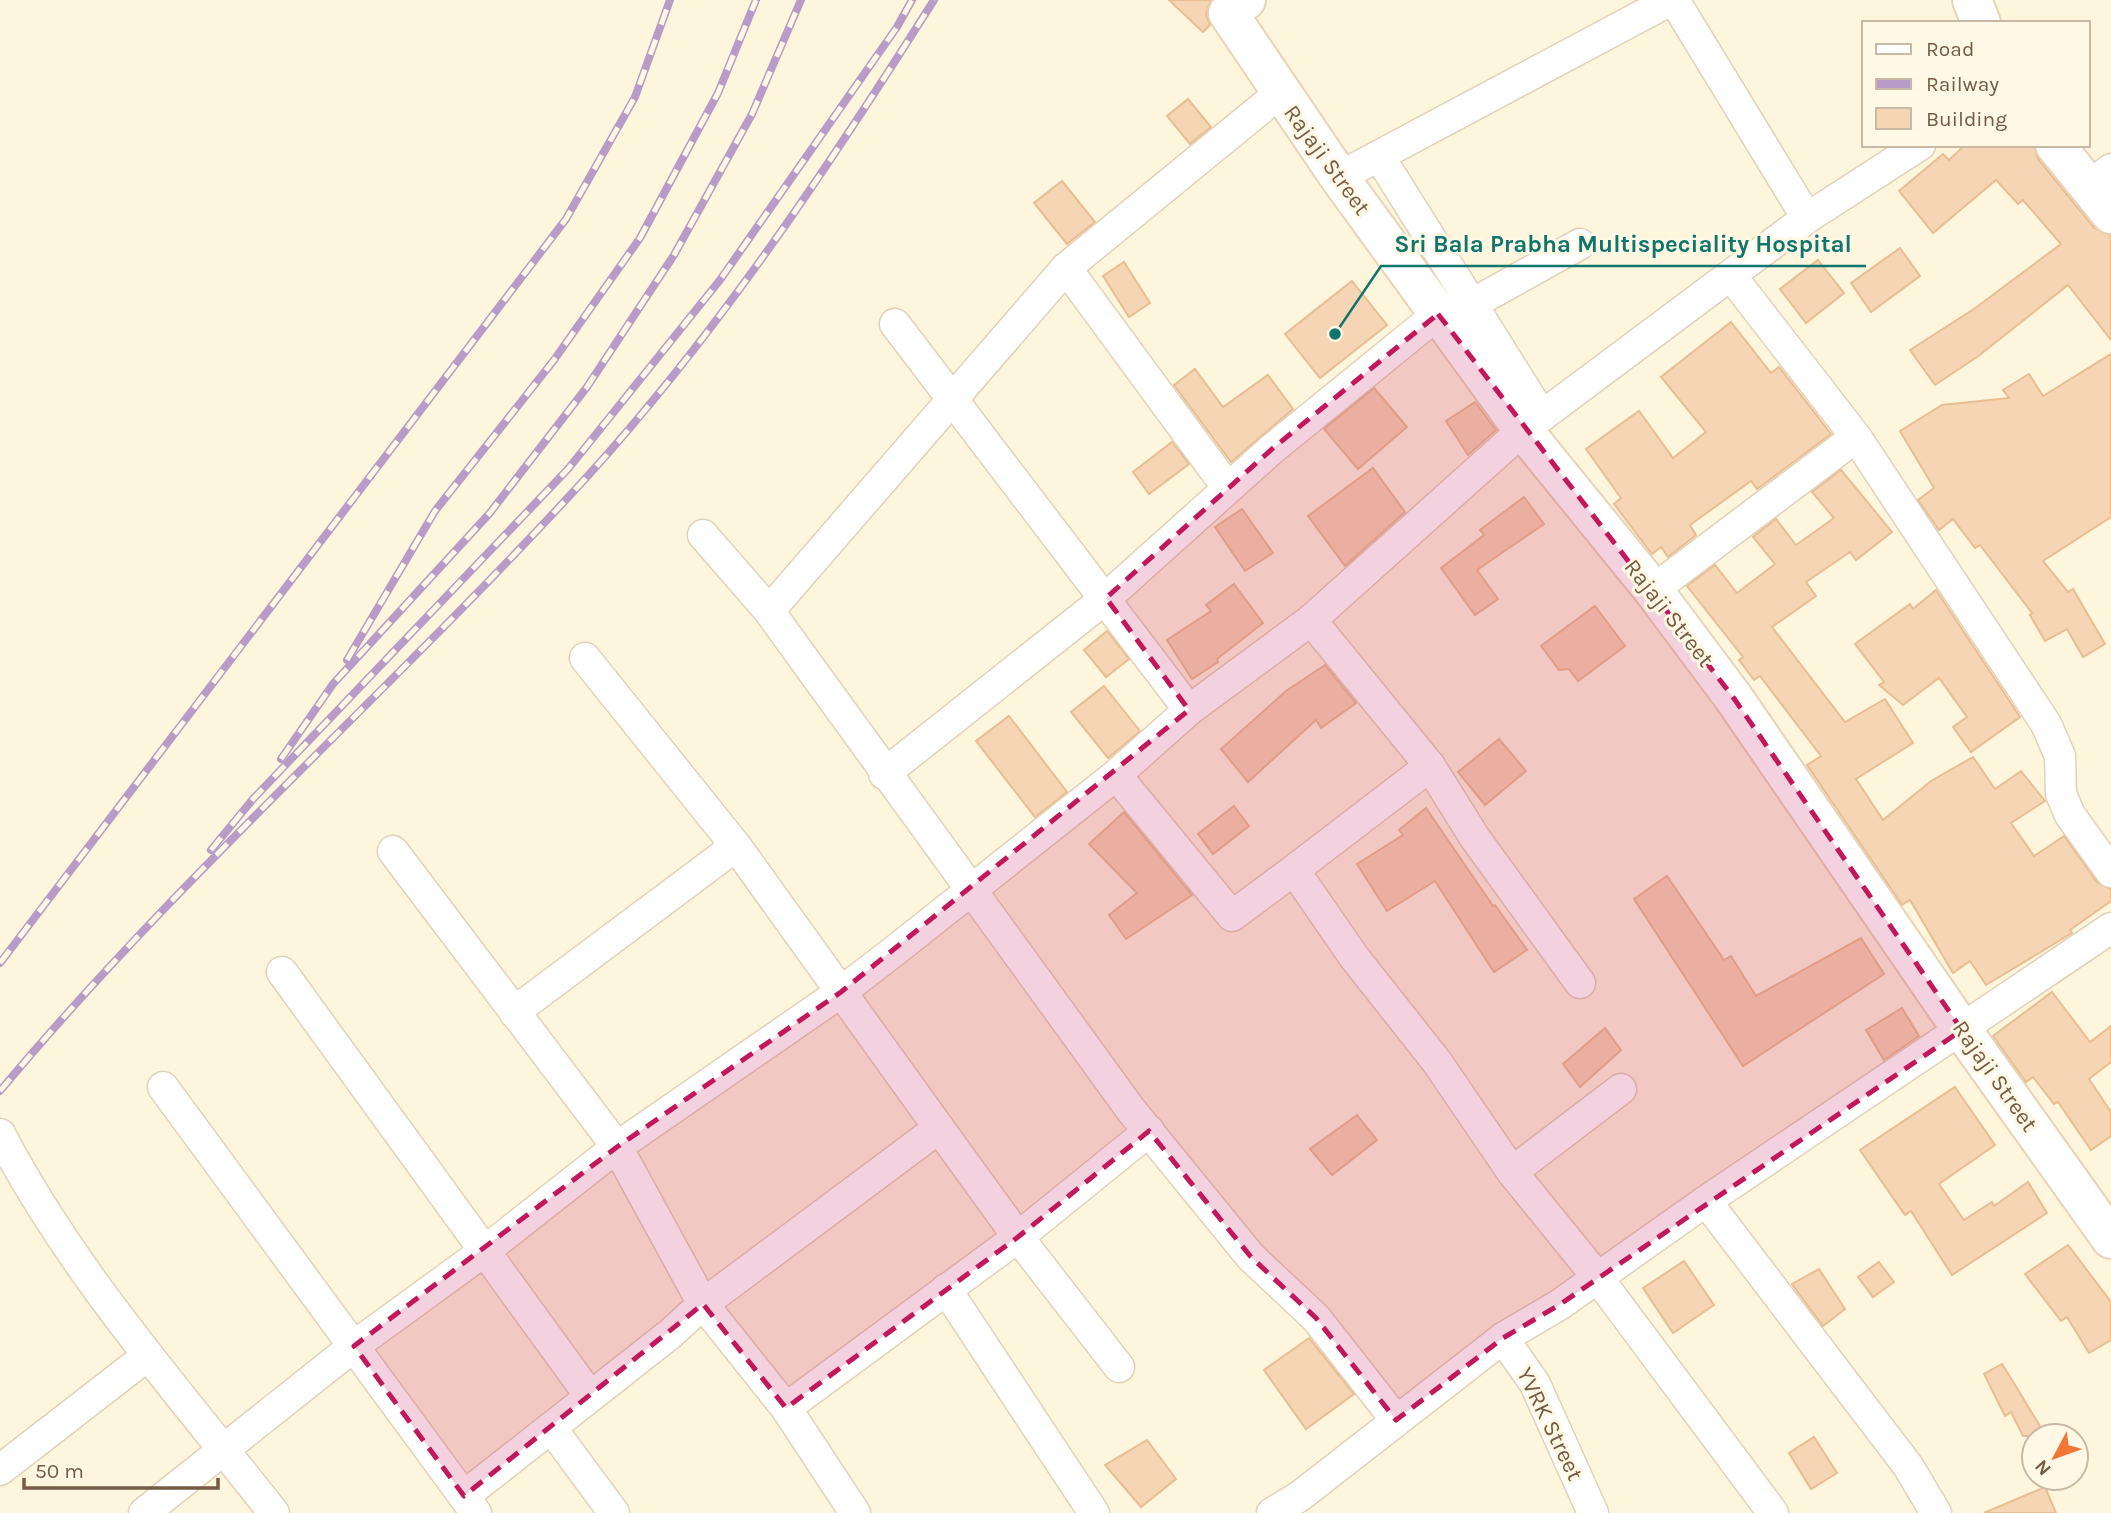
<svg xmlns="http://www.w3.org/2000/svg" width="2111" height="1513" font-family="Karla,sans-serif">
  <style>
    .building { fill: #f5d5b3; stroke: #e9bd92; stroke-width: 2 }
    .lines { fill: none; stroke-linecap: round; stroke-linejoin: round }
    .street-casing { stroke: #e2d1b9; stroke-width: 33 }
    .secondary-casing { stroke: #e8d3b6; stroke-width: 42 }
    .street { stroke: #fff; stroke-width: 30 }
    .secondary { stroke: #fff; stroke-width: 38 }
    .rail-casing { stroke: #b89cc7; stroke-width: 8 }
    .rail { stroke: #fff8e5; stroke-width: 5; stroke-dasharray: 16; stroke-linecap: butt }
    .marked { fill: #c2185b; fill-opacity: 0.2; stroke: #c2185b; stroke-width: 5; stroke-dasharray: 14 9; stroke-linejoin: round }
    .labels { text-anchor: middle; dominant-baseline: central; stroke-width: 6; stroke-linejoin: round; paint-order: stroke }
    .street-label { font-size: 23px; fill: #755b44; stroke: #fff8e5 }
    .leader { fill: none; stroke: #0f766e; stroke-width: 2.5 }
    .callout-dot { fill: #0f766e; stroke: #fff8e5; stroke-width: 2.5 }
    .callout-label { font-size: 24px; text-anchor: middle; font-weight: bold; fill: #0f766e; stroke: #fff8e5; stroke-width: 6; stroke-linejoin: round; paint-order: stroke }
  </style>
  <rect width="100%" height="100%" fill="#fef5dd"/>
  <g class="building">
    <polygon points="1169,0 1211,0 1206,14 1210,25 1203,32"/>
    <polygon points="1188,99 1211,127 1190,144 1167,116"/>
    <polygon points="1965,145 2034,145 2038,159 2094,228 2111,235 2111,340 2068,285 1977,357 1935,385 1910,350 1974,309 2061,244 2023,200 2018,204 1996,180 1933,233 1899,191 1943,154 1949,160"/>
    <polygon points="1062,181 1095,222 1067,244 1034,203"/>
    <polygon points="1900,248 1920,276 1871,312 1851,283"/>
    <polygon points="1818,260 1844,293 1806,323 1780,289"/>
    <polygon points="1124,262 1150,303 1129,317 1103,276"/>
    <polygon points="1352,281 1387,325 1320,378 1285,334"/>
    <polygon points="1731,322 1771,373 1779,367 1831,434 1757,489 1751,481 1690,525 1696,535 1668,557 1661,547 1652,554 1614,504 1621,498 1586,449 1639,411 1673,458 1706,432 1661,377"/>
    <polygon points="2111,354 2111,517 2043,561 2068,592 2073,589 2105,644 2083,657 2067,629 2045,641 2030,615 2032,613 1980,545 1975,548 1953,519 1939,530 1918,500 1934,488 1900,431 1942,405 2009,398 2003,390 2029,374 2043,396"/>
    <polygon points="1195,369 1223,407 1268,375 1293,409 1231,462 1174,385"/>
    <polygon points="1374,388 1407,427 1358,469 1324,429"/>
    <polygon points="1475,402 1496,430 1468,455 1446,421"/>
    <polygon points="1172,442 1189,464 1149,494 1133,472"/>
    <polygon points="1373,468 1405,512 1345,566 1308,516"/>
    <polygon points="1841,470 1892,532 1856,560 1850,552 1806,582 1816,596 1772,627 1845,722 1885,699 1913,743 1856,779 1883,820 1931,781 1973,757 1995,789 2021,771 2045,801 2011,823 2034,856 2064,836 2097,882 2111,889 2111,901 2070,930 2072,933 1986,985 1970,961 1953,973 1910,900 1902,905 1807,765 1821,756 1760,676 1754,680 1739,660 1743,657 1687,586 1715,565 1737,593 1775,564 1753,537 1776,519 1796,545 1834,518 1812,492"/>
    <polygon points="1524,497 1544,524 1477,570 1498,599 1475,615 1441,568 1484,535 1480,530"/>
    <polygon points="1242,509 1273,553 1245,571 1215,527"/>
    <polygon points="1234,584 1263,623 1217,659 1218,662 1192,679 1167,640 1211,611 1206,605"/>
    <polygon points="1936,590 2020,717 1971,752 1953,727 1967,717 1939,678 1903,705 1879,685 1884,682 1855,644 1910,604 1913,609"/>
    <polygon points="1595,606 1625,646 1578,681 1569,669 1559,670 1541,646"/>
    <polygon points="1107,631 1129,659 1106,677 1084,650"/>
    <polygon points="1325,665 1356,703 1321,728 1316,720 1248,782 1221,749 1286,691"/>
    <polygon points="1104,686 1140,731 1108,758 1071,712"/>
    <polygon points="1009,716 1067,792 1035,817 976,741"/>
    <polygon points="1499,739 1526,771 1485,805 1458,772"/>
    <polygon points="1234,806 1249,826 1213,854 1198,834"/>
    <polygon points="1426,808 1493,906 1495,905 1527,950 1494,972 1435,881 1387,911 1357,864 1403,835 1399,830"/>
    <polygon points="1124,812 1192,895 1126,939 1109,915 1137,893 1089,844"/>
    <polygon points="1667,876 1724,960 1731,956 1756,996 1861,938 1884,974 1743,1066 1634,899"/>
    <polygon points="2052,992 2090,1042 2111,1026 2111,1062 2089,1079 2111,1112 2111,1136 2091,1150 2058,1102 2054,1104 2033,1077 2026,1082 1993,1036"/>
    <polygon points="1902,1008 1919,1036 1884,1060 1866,1030"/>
    <polygon points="1605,1028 1621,1050 1580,1087 1563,1064"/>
    <polygon points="1955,1087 1995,1145 1939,1184 1964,1220 1992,1202 1994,1206 2028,1182 2047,1213 1952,1275 1911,1211 1905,1215 1860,1150"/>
    <polygon points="1357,1115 1377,1140 1332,1175 1310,1149"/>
    <polygon points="2068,1245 2111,1302 2111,1340 2089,1353 2067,1317 2061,1321 2025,1274"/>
    <polygon points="1684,1261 1714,1305 1673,1333 1643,1288"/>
    <polygon points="1879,1262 1894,1282 1873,1297 1858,1277"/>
    <polygon points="1819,1269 1845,1309 1823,1326 1792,1284"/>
    <polygon points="1309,1338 1354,1394 1306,1429 1264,1370"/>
    <polygon points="2002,1364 2012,1380 2046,1436 2023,1436 2011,1412 2005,1416 1984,1374"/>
    <polygon points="1814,1437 1837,1473 1811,1489 1789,1453"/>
    <polygon points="1147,1440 1176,1479 1141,1507 1105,1465"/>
    <polygon points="2045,1487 2056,1513 1984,1513"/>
  </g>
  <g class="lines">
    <g class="street-casing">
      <g id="street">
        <polyline points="1674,0 1807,218"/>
        <polyline points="1379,156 1542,416"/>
        <polyline points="1339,177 1671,0"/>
        <polyline points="2089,186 2111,169"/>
        <polyline points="1066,268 1227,487"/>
        <polyline points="1472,304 1580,244"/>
        <polyline points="895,324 1189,710"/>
        <polyline points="1856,437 2046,724 2060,756 2061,794 2070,815 2111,872"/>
        <polyline points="703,535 769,611 1131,1110 1251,1257 1316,1318 1396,1420"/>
        <polyline points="1653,590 1856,437 1732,277"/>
        <polyline points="769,611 1066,268 1280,93"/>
        <polyline points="1430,766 1475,838 1580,983"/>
        <polyline points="884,774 1106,598 1272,449 1438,314"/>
        <polyline points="1116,775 1232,916 1294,870 1354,957 1437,1062 1512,1172 1598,1278 1773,1513"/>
        <polyline points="393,851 617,1147 703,1304 786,1408 1018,1237 939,1128"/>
        <polyline points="1294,870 1430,766 1311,620"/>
        <polyline points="282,972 590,1396"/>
        <polyline points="514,1012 736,846"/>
        <polyline points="163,1087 476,1513"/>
        <path d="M0 1134C72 1272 178 1391 274 1513"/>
        <polyline points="1512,1172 1621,1089"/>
        <polyline points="1706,1201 1908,1466 1936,1513"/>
        <polyline points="946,1289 1094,1513"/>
        <polyline points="1503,1338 1535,1384 1593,1513"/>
        <polyline points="1119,1367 1018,1237 1149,1131"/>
        <polyline points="786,1408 855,1513"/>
        <polyline points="552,1429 614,1513"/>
        <polyline points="0,1470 147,1356"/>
        <polyline points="464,1496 670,1334 703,1304 939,1128 736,846 585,658"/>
        <polyline points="144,1513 354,1346 486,1250 617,1147 841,992 897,949 1116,775 1189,710 1311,620 1523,430 1807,218 1920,145"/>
        <polyline points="1272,1513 1300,1496 1503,1338 1559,1305 1706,1201 2111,928"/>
      </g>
    </g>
    <g class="secondary-casing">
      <g id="secondary">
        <polyline points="1246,0 1228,13 1339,177 1523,430 1653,590 1733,697 1962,1030 2111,1239"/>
        <polyline points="1972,0 1981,23"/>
        <polyline points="2055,145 2111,214"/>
      </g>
    </g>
    <use href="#street" class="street"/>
    <use href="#secondary" class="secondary"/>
    <g class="rail-casing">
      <g id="rail">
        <polyline points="347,660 435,511 554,360 640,238 718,93 756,0"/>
        <polyline points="281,759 333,684 489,514 587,387 674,255 752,114 801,0"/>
        <polyline points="211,850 253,799 568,469 720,280 897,27 912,0"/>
        <polyline points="0,963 566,219 635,97 670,0"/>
        <path d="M0 1091C181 874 395 687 585 479 718 333 829 166 934 0"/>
      </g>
    </g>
    <use href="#rail" class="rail"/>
  </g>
  <path class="marked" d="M1438 314 1733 697 1962 1030 1559 1305 1503 1338 1396 1420 1316 1318 1251 1257 1149 1131 1018 1237 786 1408 703 1304 464 1496 354 1346 617 1147 841 992 1189 710 1106 598 1272 449Z"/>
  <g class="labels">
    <g class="street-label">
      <text transform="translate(1327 160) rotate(54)">Rajaji Street</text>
      <text transform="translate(1669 613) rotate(52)">Rajaji Street</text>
      <text transform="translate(1995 1076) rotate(55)">Rajaji Street</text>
      <text transform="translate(1550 1424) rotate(64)">YVRK Street</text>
    </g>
  </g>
  <path class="leader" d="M1335 334L1381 266H1866"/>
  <circle class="callout-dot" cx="1335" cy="334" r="7"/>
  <g class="callout-label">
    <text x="1623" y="252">Sri Bala Prabha Multispeciality Hospital</text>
  </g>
  <rect x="1862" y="21" width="228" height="126" fill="#fff8e5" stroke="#c8b9a5" stroke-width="2"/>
  <rect x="1876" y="44" width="35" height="10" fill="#ffffff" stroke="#c8b9a5" stroke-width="2"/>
  <text x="1926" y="56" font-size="21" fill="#755b44">Road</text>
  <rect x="1876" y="79" width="35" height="10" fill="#b89cc7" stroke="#c8b9a5" stroke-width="2"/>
  <text x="1926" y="91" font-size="21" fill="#755b44">Railway</text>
  <rect x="1876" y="108" width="35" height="21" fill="#f5d5b3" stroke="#c8b9a5" stroke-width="2"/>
  <text x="1926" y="126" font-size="21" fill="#755b44">Building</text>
  <g transform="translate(2055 1457) rotate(229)"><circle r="33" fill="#fff8e5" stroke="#c8b9a5" stroke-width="2"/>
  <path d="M0-5L12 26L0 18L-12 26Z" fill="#f37637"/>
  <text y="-10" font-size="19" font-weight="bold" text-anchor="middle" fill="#755b44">N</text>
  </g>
  <path d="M24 1478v10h194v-10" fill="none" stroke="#755b44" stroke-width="3.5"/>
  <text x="35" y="1478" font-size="21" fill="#755b44" stroke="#fff8e5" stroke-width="5" paint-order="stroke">50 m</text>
</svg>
